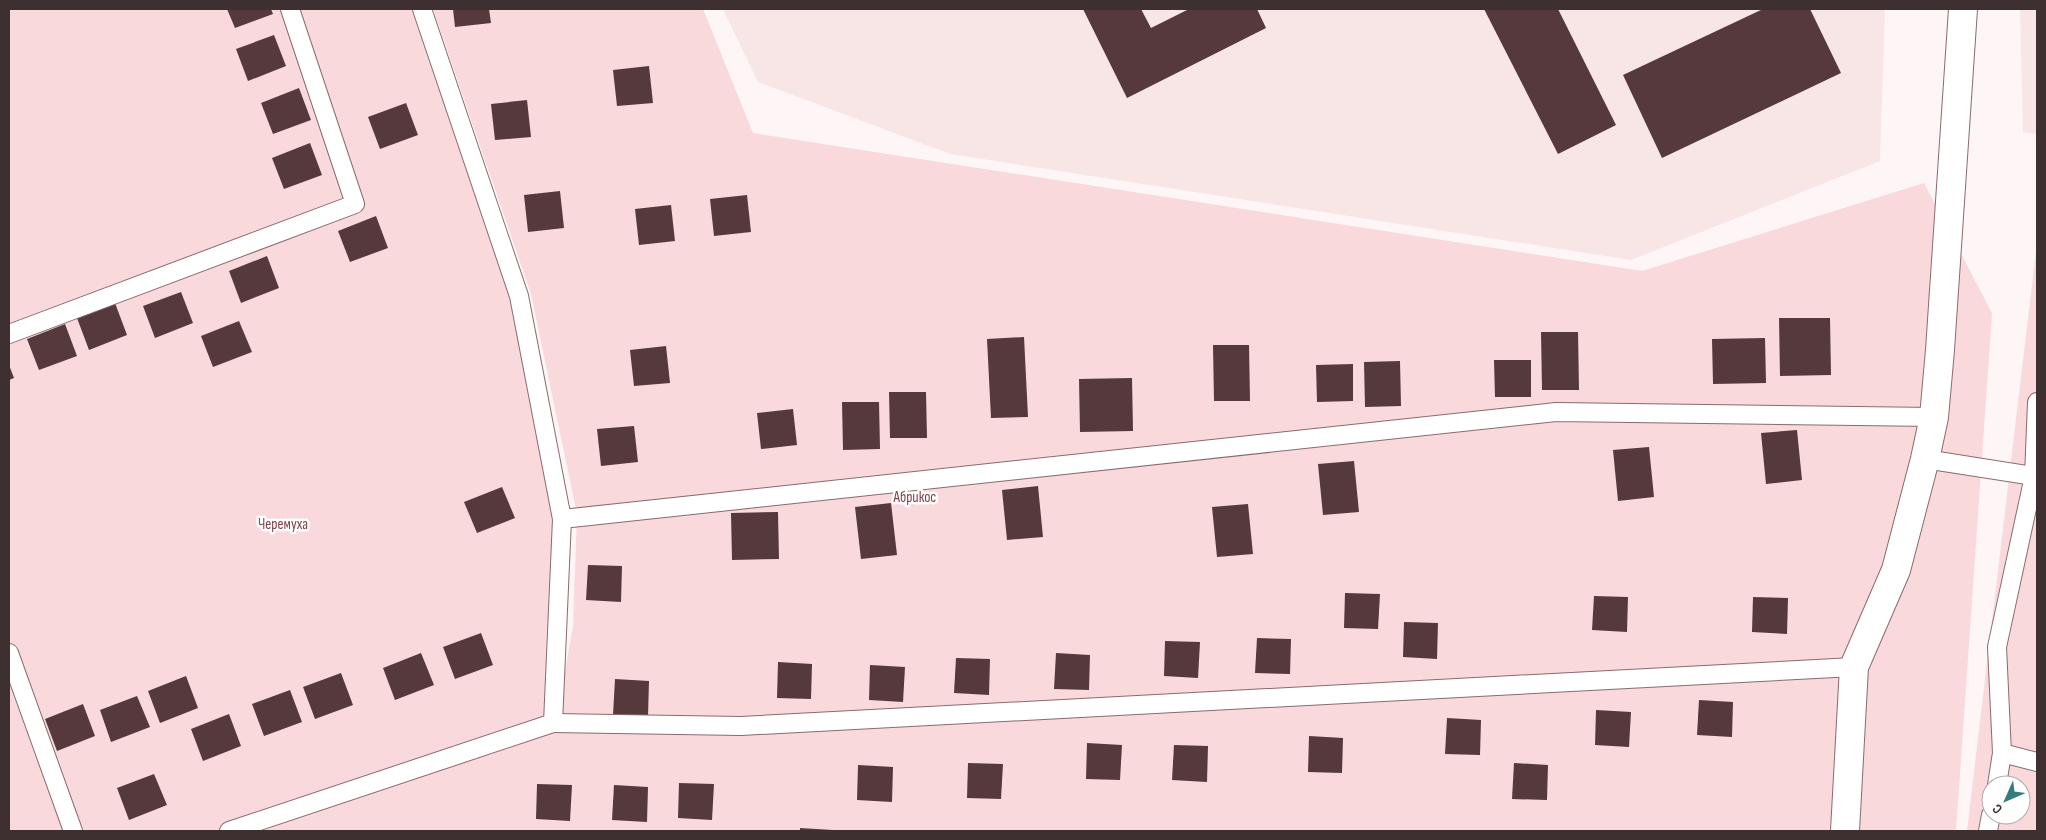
<svg xmlns="http://www.w3.org/2000/svg" width="2046" height="840" font-family="'Sofia Sans Condensed',sans-serif">
  <style>
    .built { fill: #f8e6e7 }
    .green { fill: #f9d9db; fill-rule: evenodd }
    .building { fill: #56393c }
    .lines { fill: none; stroke-linecap: round; stroke-linejoin: round }
    .lane-casing { stroke: #8a6b6d; stroke-width: 20 }
    .street-casing { stroke: #8a6b6d; stroke-width: 30 }
    .lane { stroke: #fff; stroke-width: 18 }
    .street { stroke: #fff; stroke-width: 28 }
    .labels { text-anchor: middle; dominant-baseline: central; stroke-width: 5; stroke-linejoin: round; paint-order: stroke }
    .park-label { font-size: 15px; fill: #844048; stroke: #fff }
  </style>
  <rect width="100%" height="100%" fill="#fdf5f6"/>
  <g class="built">
    <polygon points="723,9 1885,9 1880,161 1631,260 950,154 758,82"/>
    <polygon points="2020,9 2037,9 2037,134 2023,132"/>
  </g>
  <g class="green">
    <polygon points="9,9 422,9 519,296 562,519 553,723 229,831 9,831"/>
    <polygon points="433,9 703,9 753,133 1642,271 1924,183 1992,313 1956,831 262,831 555,724 573,627 577,514 531,294"/>
    <path d="M2037 243V831H1967ZM1991 785H2021V815H1991Z"/>
  </g>
  <g class="building">
    <polygon points="227,9 271,9 273,14 235,28"/>
    <polygon points="453,9 489,9 491,23 455,27"/>
    <polygon points="1083,9 1141,9 1151,28 1189,9 1257,9 1266,28 1127,98"/>
    <polygon points="1484,9 1558,9 1616,125 1558,154"/>
    <polygon points="1763,9 1810,9 1841,73 1662,158 1623,75"/>
    <polygon points="274,35 286,66 248,81 236,49"/>
    <polygon points="649,66 653,103 617,106 613,70"/>
    <polygon points="299,88 311,120 273,134 261,103"/>
    <polygon points="527,100 531,137 495,140 491,104"/>
    <polygon points="406,103 418,135 380,149 368,117"/>
    <polygon points="310,143 322,175 284,189 272,158"/>
    <polygon points="560,191 564,228 528,232 524,195"/>
    <polygon points="747,195 751,232 714,236 710,199"/>
    <polygon points="671,205 675,241 639,245 635,209"/>
    <polygon points="376,216 388,248 350,262 338,231"/>
    <polygon points="267,256 279,288 241,303 229,271"/>
    <polygon points="181,292 193,323 155,338 143,306"/>
    <polygon points="115,303 127,335 89,350 77,318"/>
    <polygon points="1779,318 1830,318 1831,375 1780,376"/>
    <polygon points="239,321 252,352 213,367 201,336"/>
    <polygon points="65,324 77,356 39,370 27,339"/>
    <polygon points="1541,332 1578,332 1579,390 1542,390"/>
    <polygon points="1024,337 1028,417 991,418 987,339"/>
    <polygon points="1765,338 1766,383 1713,384 1712,339"/>
    <polygon points="1213,345 1249,345 1250,401 1214,401"/>
    <polygon points="666,346 670,383 634,386 630,350"/>
    <polygon points="1494,360 1531,360 1531,397 1495,397"/>
    <polygon points="1400,361 1401,406 1365,407 1364,362"/>
    <polygon points="1353,364 1353,401 1317,402 1316,365"/>
    <polygon points="9,365 14,378 9,380"/>
    <polygon points="1132,378 1133,431 1080,432 1079,379"/>
    <polygon points="889,392 926,392 927,438 890,438"/>
    <polygon points="842,402 879,402 880,449 843,450"/>
    <polygon points="793,409 797,445 761,449 757,413"/>
    <polygon points="634,426 638,462 601,466 597,429"/>
    <polygon points="1797,430 1802,480 1766,484 1761,433"/>
    <polygon points="1649,447 1654,497 1618,501 1613,450"/>
    <polygon points="1354,461 1359,512 1323,515 1318,464"/>
    <polygon points="1038,486 1043,537 1007,540 1002,490"/>
    <polygon points="502,487 515,518 477,533 464,502"/>
    <polygon points="891,503 897,555 861,559 855,507"/>
    <polygon points="1248,504 1253,554 1217,557 1212,507"/>
    <polygon points="778,512 779,559 732,560 731,513"/>
    <polygon points="588,565 622,566 621,602 586,600"/>
    <polygon points="1345,593 1380,594 1378,629 1344,628"/>
    <polygon points="1594,596 1628,597 1627,632 1592,630"/>
    <polygon points="1753,597 1788,598 1787,634 1752,632"/>
    <polygon points="1404,622 1438,623 1437,659 1403,657"/>
    <polygon points="481,633 493,665 455,679 443,647"/>
    <polygon points="1257,638 1291,639 1290,674 1255,673"/>
    <polygon points="1165,641 1200,642 1198,678 1164,676"/>
    <polygon points="421,653 434,685 395,700 383,668"/>
    <polygon points="1056,653 1090,655 1089,690 1054,689"/>
    <polygon points="956,658 990,659 989,695 954,693"/>
    <polygon points="778,662 812,664 811,699 777,698"/>
    <polygon points="870,665 905,667 903,702 869,700"/>
    <polygon points="341,673 353,705 315,719 303,687"/>
    <polygon points="186,676 198,708 160,723 148,691"/>
    <polygon points="615,679 649,681 648,716 613,715"/>
    <polygon points="290,690 302,722 264,736 252,704"/>
    <polygon points="137,696 150,727 111,742 100,710"/>
    <polygon points="1699,700 1733,702 1732,737 1697,735"/>
    <polygon points="83,704 95,736 57,751 45,719"/>
    <polygon points="1596,710 1631,712 1629,747 1595,745"/>
    <polygon points="229,714 241,746 203,761 191,729"/>
    <polygon points="1447,718 1481,720 1480,755 1445,754"/>
    <polygon points="1309,736 1343,738 1342,773 1308,772"/>
    <polygon points="1087,743 1122,745 1120,780 1086,779"/>
    <polygon points="1174,745 1208,746 1207,782 1172,780"/>
    <polygon points="968,763 1003,764 1001,799 967,798"/>
    <polygon points="1514,763 1548,765 1547,800 1512,799"/>
    <polygon points="858,765 893,767 892,802 857,800"/>
    <polygon points="154,774 167,805 129,820 117,788"/>
    <polygon points="679,783 714,784 712,820 678,818"/>
    <polygon points="537,784 572,785 570,821 536,819"/>
    <polygon points="614,785 648,787 647,822 612,820"/>
    <polygon points="800,828 833,830 833,831 800,831"/>
  </g>
  <g class="lines">
    <g class="lane-casing">
      <g id="lane">
        <polyline points="9,334 355,204 290,9"/>
        <polyline points="1925,459 2034,476"/>
        <polyline points="562,519 1556,412 1934,417"/>
        <polyline points="9,653 73,831"/>
        <polyline points="553,723 741,726 1854,667"/>
        <polyline points="2002,753 2037,762"/>
        <polyline points="1997,785 2002,753 1997,647 2034,476 2037,402"/>
        <polyline points="229,831 553,723 562,519 519,296 422,9"/>
        <polyline points="1988,831 1991,815"/>
      </g>
    </g>
    <g class="street-casing">
      <polyline id="street" points="1845,831 1854,667 1896,570 1925,459 1934,417 1940,350 1963,9"/>
    </g>
    <use href="#lane" class="lane"/>
    <use href="#street" class="street"/>
  </g>
  <g class="labels">
    <g class="park-label">
      <text x="915" y="497">Абрикос</text>
      <text x="283" y="524">Черемуха</text>
    </g>
  </g>
  <rect width="2046" height="840" fill="none" stroke="#3e3031" stroke-width="20"/>
  <g transform="translate(2006 800) rotate(225)"><circle r="24" fill="#ffffff" stroke="#b2acad"/>
  <path d="M0-4L9 19L0 12L-9 19Z" fill="#347d7c"/>
  <text y="-8" font-size="14" font-weight="bold" text-anchor="middle" fill="#3e3031">С</text>
  </g>
</svg>
